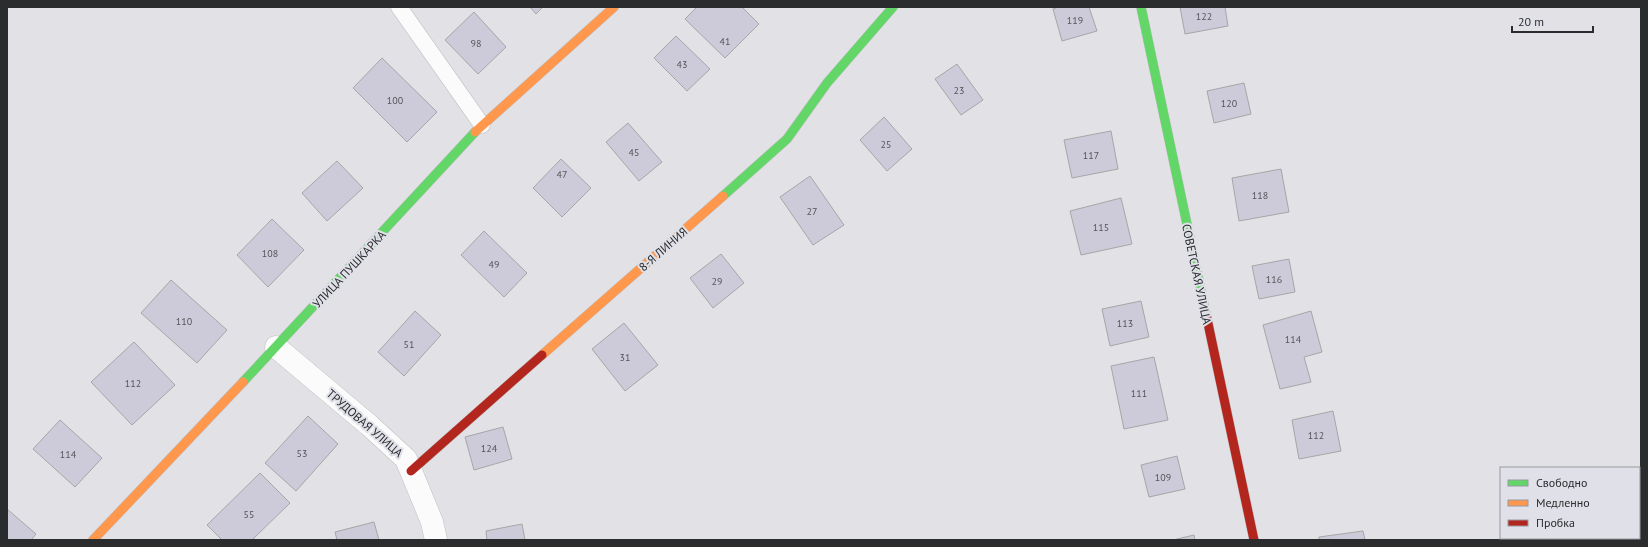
<svg xmlns="http://www.w3.org/2000/svg" width="1648" height="547" font-family="'PT Sans',sans-serif">
  <style>
    .building { fill: #cdcbd9; stroke: #a6a6a8 }
    .lines { fill: none; stroke-linecap: round; stroke-linejoin: round }
    .lane-casing { stroke: #c0c0c3; stroke-width: 17 }
    .street-casing { stroke: #c0c0c3; stroke-width: 23 }
    .fast-casing { stroke: #c0c0c3; stroke-width: 10 }
    .slow-casing { stroke: #c0c0c3; stroke-width: 10 }
    .jam-casing { stroke: #c0c0c3; stroke-width: 10 }
    .lane { stroke: #fbfbfb; stroke-width: 16 }
    .street { stroke: #fbfbfb; stroke-width: 22 }
    .fast { stroke: #63d668; stroke-width: 9 }
    .slow { stroke: #ff974d; stroke-width: 9 }
    .jam { stroke: #b3261e; stroke-width: 9 }
    .labels { text-anchor: middle; dominant-baseline: central; stroke-width: 4; stroke-linejoin: round; paint-order: stroke }
    .number-label { font-size: 10px; fill: #545459 }
    .street-label { font-size: 12px; fill: #2b2c2e; stroke: #e0e1e8 }
  </style>
  <rect width="100%" height="100%" fill="#e2e2e6"/>
  <g class="building">
    <polygon points="530,7 543,7 536,14"/>
    <polygon points="697,7 742,7 759,24 725,58 685,19"/>
    <polygon points="1058,7 1089,7 1097,31 1062,41 1053,9"/>
    <polygon points="1180,7 1225,7 1228,26 1185,34"/>
    <polygon points="474,12 506,47 478,74 445,40"/>
    <polygon points="676,36 710,69 687,91 654,58"/>
    <polygon points="382,58 437,112 407,142 353,88"/>
    <polygon points="957,64 983,100 961,115 935,79"/>
    <polygon points="1244,83 1251,114 1214,123 1207,91"/>
    <polygon points="884,117 912,149 887,171 860,140"/>
    <polygon points="628,123 662,162 639,181 606,142"/>
    <polygon points="1111,131 1118,169 1072,178 1064,140"/>
    <polygon points="561,159 591,188 562,217 533,188"/>
    <polygon points="337,161 363,188 327,221 302,193"/>
    <polygon points="1281,169 1289,212 1239,221 1232,178"/>
    <polygon points="810,176 844,225 813,245 780,197"/>
    <polygon points="1121,198 1132,244 1081,255 1070,211"/>
    <polygon points="272,219 304,250 268,287 237,255"/>
    <polygon points="484,231 527,273 504,297 461,255"/>
    <polygon points="721,254 744,283 713,308 690,278"/>
    <polygon points="1289,259 1295,292 1259,299 1252,266"/>
    <polygon points="171,280 227,330 197,363 141,313"/>
    <polygon points="1141,301 1149,337 1110,346 1102,309"/>
    <polygon points="415,311 441,335 404,376 378,352"/>
    <polygon points="1311,311 1322,352 1304,357 1311,382 1280,389 1263,325"/>
    <polygon points="624,323 658,365 625,391 592,349"/>
    <polygon points="134,342 175,385 132,425 91,382"/>
    <polygon points="1154,357 1168,420 1124,429 1111,366"/>
    <polygon points="1333,411 1341,451 1299,459 1292,420"/>
    <polygon points="308,416 338,444 296,491 265,463"/>
    <polygon points="60,420 102,458 75,487 33,449"/>
    <polygon points="503,427 512,459 474,470 465,437"/>
    <polygon points="1177,456 1185,489 1149,497 1141,465"/>
    <polygon points="260,473 290,503 252,540 222,540 207,525"/>
    <polygon points="7,509 36,534 31,540 7,540"/>
    <polygon points="374,522 379,540 337,540 335,532"/>
    <polygon points="522,524 525,540 487,540 486,531"/>
    <polygon points="1363,531 1365,540 1319,540 1319,537"/>
    <polygon points="1194,535 1195,540 1173,540"/>
  </g>
  <g class="lines">
    <g class="lane-casing">
      <polyline id="lane" points="399,7 482,125"/>
    </g>
    <g class="street-casing">
      <polyline id="street" points="276,347 370,426 406,459 432,522 436,540"/>
    </g>
    <g class="fast-casing">
      <g id="fast">
        <polyline points="1141,7 1206,314"/>
        <polyline points="723,196 787,139 827,83 893,7"/>
        <polyline points="243,382 475,132"/>
      </g>
    </g>
    <g class="slow-casing">
      <g id="slow">
        <polyline points="475,132 614,7"/>
        <polyline points="542,355 723,196"/>
        <polyline points="93,540 243,382"/>
      </g>
    </g>
    <g class="jam-casing">
      <g id="jam">
        <polyline points="1206,314 1254,540"/>
        <polyline points="411,471 542,355"/>
      </g>
    </g>
    <use href="#lane" class="lane"/>
    <use href="#street" class="street"/>
    <use href="#fast" class="fast"/>
    <use href="#slow" class="slow"/>
    <use href="#jam" class="jam"/>
  </g>
  <g class="labels">
    <g class="number-label">
      <text x="1204" y="16">122</text>
      <text x="1075" y="20">119</text>
      <text x="725" y="41">41</text>
      <text x="476" y="43">98</text>
      <text x="682" y="64">43</text>
      <text x="959" y="90">23</text>
      <text x="395" y="100">100</text>
      <text x="1229" y="103">120</text>
      <text x="886" y="144">25</text>
      <text x="634" y="152">45</text>
      <text x="1091" y="155">117</text>
      <text x="562" y="174">47</text>
      <text x="1260" y="195">118</text>
      <text x="812" y="211">27</text>
      <text x="1101" y="227">115</text>
      <text x="270" y="253">108</text>
      <text x="494" y="264">49</text>
      <text x="1274" y="279">116</text>
      <text x="717" y="281">29</text>
      <text x="184" y="321">110</text>
      <text x="1125" y="323">113</text>
      <text x="1293" y="339">114</text>
      <text x="409" y="344">51</text>
      <text x="625" y="357">31</text>
      <text x="133" y="383">112</text>
      <text x="1139" y="393">111</text>
      <text x="1316" y="435">112</text>
      <text x="489" y="448">124</text>
      <text x="302" y="453">53</text>
      <text x="68" y="454">114</text>
      <text x="1163" y="477">109</text>
      <text x="249" y="514">55</text>
    </g>
    <g class="street-label">
      <text transform="translate(663 249) rotate(-41)">8-Я ЛИНИЯ</text>
      <text transform="translate(349 269) rotate(-47)">УЛИЦА ПУШКАРКА</text>
      <text transform="translate(1197 274) rotate(78)">СОВЕТСКАЯ УЛИЦА</text>
      <text transform="translate(365 423) rotate(41)">ТРУДОВАЯ УЛИЦА</text>
    </g>
  </g>
  <rect width="1648" height="547" fill="none" stroke="#2b2c2e" stroke-width="16"/>
  <rect x="1500" y="467" width="140" height="72" fill="#e0e1e8" stroke="#98999e"/>
  <rect x="1508" y="480" width="20" height="6" fill="#63d668" stroke="#98999e"/>
  <text x="1536" y="487" font-size="12" fill="#2b2c2e">Свободно</text>
  <rect x="1508" y="500" width="20" height="6" fill="#ff974d" stroke="#98999e"/>
  <text x="1536" y="507" font-size="12" fill="#2b2c2e">Медленно</text>
  <rect x="1508" y="520" width="20" height="6" fill="#b3261e" stroke="#98999e"/>
  <text x="1536" y="527" font-size="12" fill="#2b2c2e">Пробка</text>
  <path d="M1512 26v6h81v-6" fill="none" stroke="#2b2c2e" stroke-width="2"/>
  <text x="1518" y="26" font-size="12" fill="#2b2c2e" stroke="#e0e1e8" stroke-width="3" paint-order="stroke">20 m</text>
</svg>
